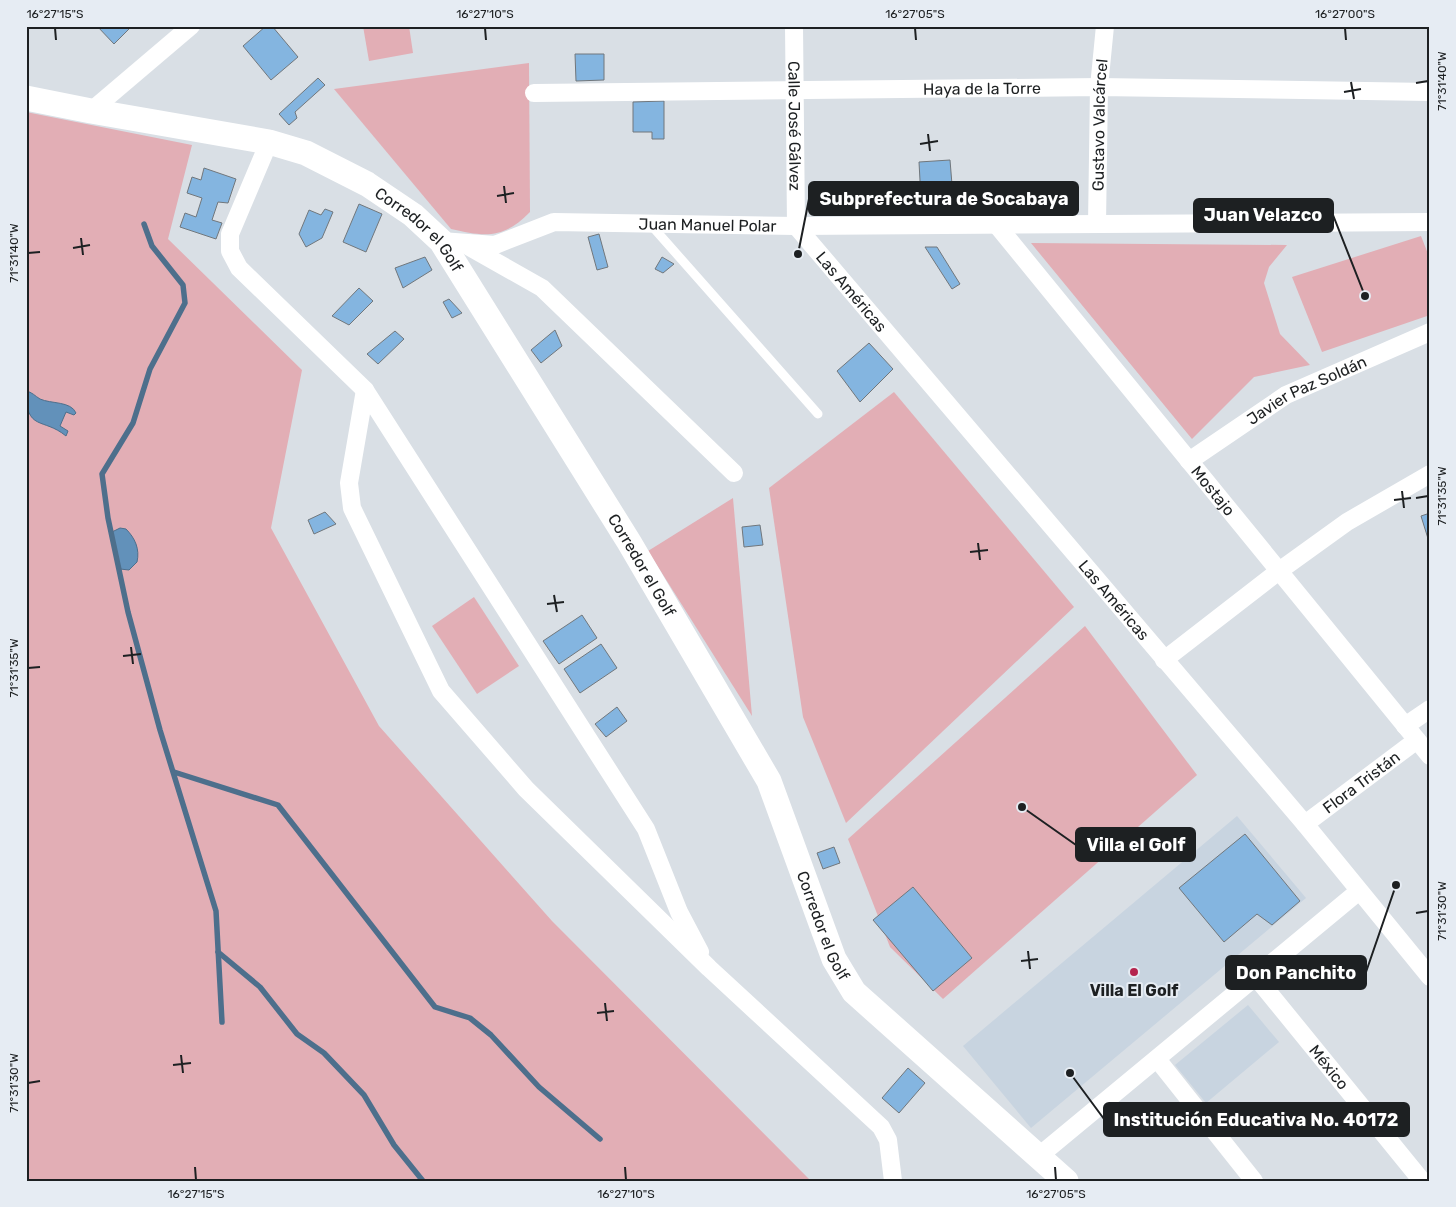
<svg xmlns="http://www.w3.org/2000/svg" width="1456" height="1207" font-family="Rubik,sans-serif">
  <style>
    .built { fill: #c8d4e0 }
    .green { fill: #e2aeb5 }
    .water { fill: #6291ba; stroke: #4d6f8c }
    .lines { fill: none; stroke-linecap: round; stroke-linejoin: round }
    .stream { stroke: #4d6f8c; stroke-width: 5.5 }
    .building { fill: #84b5e0; stroke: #71777c }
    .lane { stroke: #fff; stroke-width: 9 }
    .street { stroke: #fff; stroke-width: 18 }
    .secondary { stroke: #fff; stroke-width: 25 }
    .ticks { fill: none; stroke: #1d2022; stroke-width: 2 }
    .poi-dot { fill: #b5244e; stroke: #e6ecf3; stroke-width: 2 }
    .labels { text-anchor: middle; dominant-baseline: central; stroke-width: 4; stroke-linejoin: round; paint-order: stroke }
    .street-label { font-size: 16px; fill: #1d2022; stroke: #e6ecf3 }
    .poi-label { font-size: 16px; font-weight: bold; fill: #1d2022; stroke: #e6ecf3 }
    .leader { fill: none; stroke: #1d2022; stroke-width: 2 }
    .callout-dot { fill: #1d2022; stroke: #e6ecf3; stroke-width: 2 }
    .callout { fill: #1d2022; stroke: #1d2022; stroke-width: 2 }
    .callout-label { font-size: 18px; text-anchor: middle; font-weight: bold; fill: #fff }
    .neatline { fill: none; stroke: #1d2022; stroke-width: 2 }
    .ticks-label { font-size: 12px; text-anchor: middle; fill: #1d2022 }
  </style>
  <rect width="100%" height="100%" fill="#d9dfe5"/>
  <g class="built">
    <polygon points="1237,816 1306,898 1031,1128 963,1046"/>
    <polygon points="1248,1005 1279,1042 1206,1103 1175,1065"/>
  </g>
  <g class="green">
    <polygon points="363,26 409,26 413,53 369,61"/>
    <path d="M529 63 530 212C504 239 485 237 451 229L334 89Z"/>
    <polygon points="26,112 192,145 168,239 302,370 271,528 379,726 552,921 811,1181 26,1181"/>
    <polygon points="1421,236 1430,259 1430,315 1322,352 1292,277"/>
    <polygon points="1031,243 1287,245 1269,267 1264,283 1280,334 1310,365 1254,377 1192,439"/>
    <polygon points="894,392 1074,607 846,823 803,717 769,488"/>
    <polygon points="733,498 752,716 648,551"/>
    <polygon points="474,597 519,666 477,694 432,626"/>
    <polygon points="1085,626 1197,775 943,999 890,947 848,839"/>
  </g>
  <g class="water">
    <path d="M26 391C32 392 35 396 40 399 51 404 71 401 76 413L74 415 66 412 60 426 68 431 66 436C43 417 26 432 26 391Z"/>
    <path d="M120 528 126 529C135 538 140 549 137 562L129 570 120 569 112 532Z"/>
  </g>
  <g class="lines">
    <g class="stream">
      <polyline points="144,224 152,246 183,285 185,303 150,369 133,423 102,474 108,518 128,612 160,730 216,911 222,1022"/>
      <polyline points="174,772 278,805 435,1007 470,1018 491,1035 539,1087 600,1139"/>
      <polyline points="218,952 260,987 297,1034 324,1053 364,1095 394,1145 423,1181"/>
    </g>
  </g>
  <g class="building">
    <polygon points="97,26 132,26 114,44"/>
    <polygon points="266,26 272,26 298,57 271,80 243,46"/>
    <polygon points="575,54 604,54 604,80 576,81"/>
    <polygon points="318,78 325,85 295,112 297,118 289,125 279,114"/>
    <polygon points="664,101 664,139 652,139 652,132 633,132 633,102"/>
    <polygon points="950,160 953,197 921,199 919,162"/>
    <polygon points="204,168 236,179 228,203 218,202 212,220 222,223 216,239 180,227 185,213 196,217 202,198 187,193 192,177 201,180"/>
    <polygon points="359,204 382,214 366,252 343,242"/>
    <polygon points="325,209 333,212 322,238 306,247 299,234 309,210 321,215"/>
    <polygon points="599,234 608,267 597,270 588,237"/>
    <polygon points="925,247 937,247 960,284 952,289"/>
    <polygon points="425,257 432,270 403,288 395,268"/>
    <polygon points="662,257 674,264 663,273 655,269"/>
    <polygon points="359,288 373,301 349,325 332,316"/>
    <polygon points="449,299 462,313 452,318 443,302"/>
    <polygon points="555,330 562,346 541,363 531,350"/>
    <polygon points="395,331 404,339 378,364 367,354"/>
    <polygon points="869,343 893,369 860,402 837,371"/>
    <polygon points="325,512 336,524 314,534 308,520"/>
    <polygon points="1430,513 1430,545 1421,516"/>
    <polygon points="760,525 763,545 744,547 742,527"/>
    <polygon points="582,615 597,638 559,664 543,641"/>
    <polygon points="601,644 617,668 580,693 564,669"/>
    <polygon points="617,707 627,721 606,737 595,724"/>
    <polygon points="1245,834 1300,901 1272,925 1257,914 1224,942 1179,888"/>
    <polygon points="834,847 840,863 823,869 817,853"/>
    <polygon points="913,887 972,958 933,991 873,920"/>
    <polygon points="908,1068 925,1083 899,1113 882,1098"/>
  </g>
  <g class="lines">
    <polyline class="lane" points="651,225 818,414"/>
    <g class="street">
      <path id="s1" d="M794 26 796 226"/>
      <path id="s2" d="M534 93 1099 87 1430 92"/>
      <polyline points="91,111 191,26"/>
      <polyline points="269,142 230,234 230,251 239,268 365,390 646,829 679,912 700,952"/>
      <path id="s3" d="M996 224 1430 756"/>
      <path id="s4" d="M1097 224 1099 87 1105 26"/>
      <path id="s5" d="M796 226 1305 824 1430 977"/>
      <path id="s6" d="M441 241 495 245 554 222 796 226 1430 222"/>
      <polyline points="466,245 542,288 734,473"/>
      <polyline points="365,390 349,483 352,508 441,691 526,789 709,968 881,1127 888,1140 893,1181"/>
      <path id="s7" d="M1189 461 1286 395 1430 332"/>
      <polyline points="1164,660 1279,571 1347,522 1430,474"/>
      <polyline points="1405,726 1430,709"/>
      <path id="s8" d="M1305 824 1417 740"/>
      <path id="s9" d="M1256 977 1422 1181"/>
      <polyline points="1157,1059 1254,1181"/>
      <polyline points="1039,1156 1359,891"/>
    </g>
    <path class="secondary" id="s10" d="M26 98 91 111 269 142 306 153 367 184 413 215 441 241 629 542 769 781 834 959 854 992 1066 1181"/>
  </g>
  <path class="ticks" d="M55 28 56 40M485 28 486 40M915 28 916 40M1345 28 1346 40M1351 82 1354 99M1416 83 1428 81M1344 92 1361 89M928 134 930 151M920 144 938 141M504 186 506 203M497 196 514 193M81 238 83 255M73 248 90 245M28 253 40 252M1402 491 1404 508M1416 498 1428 496M1394 500 1411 498M978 543 980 560M970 552 988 550M554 595 557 612M547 604 564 602M131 647 133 664M123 656 141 654M28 668 40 667M1416 913 1428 911M1028 951 1030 969M1021 961 1038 959M605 1003 607 1021M597 1013 614 1011M181 1055 183 1073M173 1065 191 1063M28 1083 40 1081M195 1167 196 1180M625 1167 626 1180M1055 1167 1056 1180"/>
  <circle class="poi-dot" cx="1134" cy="972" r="5"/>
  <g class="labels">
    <g class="street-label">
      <text stroke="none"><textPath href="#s2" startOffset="448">Haya de la Torre</textPath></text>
      <text stroke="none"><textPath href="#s4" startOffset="99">Gustavo Valcárcel</textPath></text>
      <text stroke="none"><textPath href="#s1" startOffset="100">Calle José Gálvez</textPath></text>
      <text stroke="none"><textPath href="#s6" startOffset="271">Juan Manuel Polar</textPath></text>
      <text stroke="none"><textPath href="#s10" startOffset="424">Corredor el Golf</textPath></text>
      <text stroke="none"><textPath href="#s5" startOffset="86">Las Américas</textPath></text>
      <text stroke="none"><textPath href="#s7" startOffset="138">Javier Paz Soldán</textPath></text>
      <text stroke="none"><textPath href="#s3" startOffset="344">Mostajo</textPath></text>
      <text stroke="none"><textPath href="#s10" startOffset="829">Corredor el Golf</textPath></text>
      <text stroke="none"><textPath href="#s5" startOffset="491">Las Américas</textPath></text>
      <text stroke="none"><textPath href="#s8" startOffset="70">Flora Tristán</textPath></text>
      <text stroke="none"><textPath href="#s10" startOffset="1234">Corredor el Golf</textPath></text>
      <text stroke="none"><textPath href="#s9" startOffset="116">México</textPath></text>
    </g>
    <g class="poi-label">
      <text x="1134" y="990">Villa El Golf</text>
    </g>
  </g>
  <path class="leader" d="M798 254L809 199M1365 296L1333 215M1022 807L1076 845M1396 885L1366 972M1070 1073L1104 1119"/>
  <g class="callout-dot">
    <circle cx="798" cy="254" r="5"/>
    <circle cx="1365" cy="296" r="5"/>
    <circle cx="1022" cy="807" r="5"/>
    <circle cx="1396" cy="885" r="5"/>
    <circle cx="1070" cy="1073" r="5"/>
  </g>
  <g class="callout">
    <rect x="809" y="182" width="269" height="33" rx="5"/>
    <rect x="1194" y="199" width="139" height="33" rx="5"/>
    <rect x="1076" y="828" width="119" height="33" rx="5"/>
    <rect x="1226" y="956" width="140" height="33" rx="5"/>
    <rect x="1104" y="1103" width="305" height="33" rx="5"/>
  </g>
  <g class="callout-label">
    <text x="944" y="205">Subprefectura de Socabaya</text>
    <text x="1263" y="221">Juan Velazco</text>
    <text x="1136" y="851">Villa el Golf</text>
    <text x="1296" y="979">Don Panchito</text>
    <text x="1256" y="1126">Institución Educativa No. 40172</text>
  </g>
  <rect width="1456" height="1207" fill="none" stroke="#e6ecf3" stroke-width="55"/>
  <rect x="28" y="28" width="1400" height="1152" class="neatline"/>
  <g class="ticks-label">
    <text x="55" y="18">16°27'15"S</text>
    <text x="485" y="18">16°27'10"S</text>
    <text x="915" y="18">16°27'05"S</text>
    <text x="1345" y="18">16°27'00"S</text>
    <text transform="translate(1442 81) rotate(-90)" y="4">71°31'40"W</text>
    <text transform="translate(14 253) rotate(-90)" y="4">71°31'40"W</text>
    <text transform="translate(1442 496) rotate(-90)" y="4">71°31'35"W</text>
    <text transform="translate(14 668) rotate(-90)" y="4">71°31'35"W</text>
    <text transform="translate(1442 911) rotate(-90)" y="4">71°31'30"W</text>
    <text transform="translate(14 1083) rotate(-90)" y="4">71°31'30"W</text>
    <text x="196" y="1198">16°27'15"S</text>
    <text x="626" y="1198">16°27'10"S</text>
    <text x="1056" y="1198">16°27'05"S</text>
  </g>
</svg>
